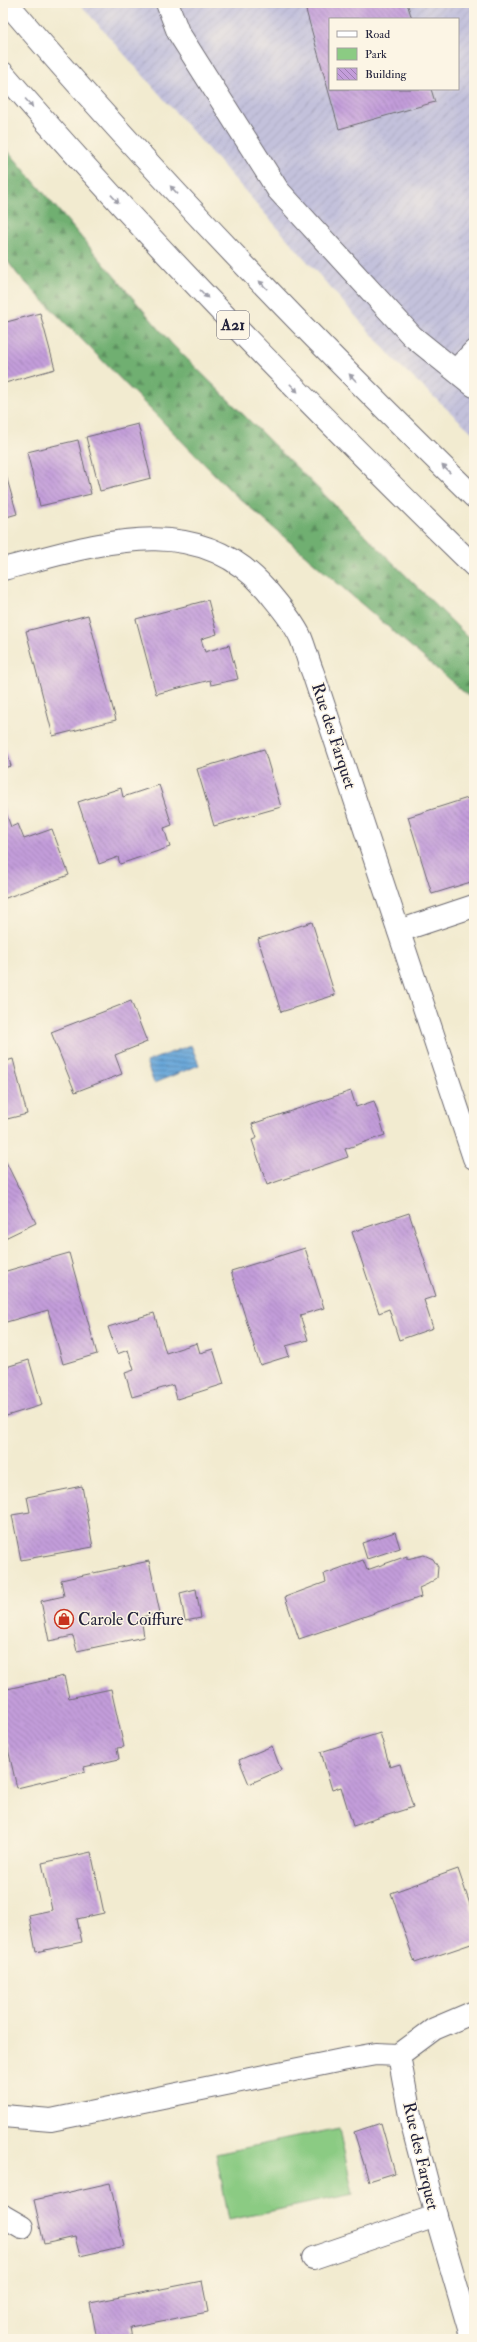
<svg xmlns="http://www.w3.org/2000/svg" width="477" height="2342" font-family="'IM FELL Double Pica',serif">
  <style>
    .industrial { fill: url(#industrial-furrows); fill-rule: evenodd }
    .forest { fill: url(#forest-firs); stroke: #496856 }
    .park { fill: #8bcb83; stroke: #56765f }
    .water { fill: url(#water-rules); stroke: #44648a }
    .building { fill: url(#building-back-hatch) }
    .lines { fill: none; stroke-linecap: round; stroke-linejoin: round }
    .minor-casing { stroke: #6b686f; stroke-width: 24 }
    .highway-casing { stroke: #6b686f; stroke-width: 24 }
    .minor { stroke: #fff; stroke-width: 22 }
    .highway { stroke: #fff; stroke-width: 22 }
    .oneway { fill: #9c9ca7 }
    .labels { text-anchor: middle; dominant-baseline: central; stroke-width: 3; stroke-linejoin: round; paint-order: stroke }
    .shield { fill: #fcf5e5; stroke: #63616e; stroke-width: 1 }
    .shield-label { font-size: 16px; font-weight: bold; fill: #22223b }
    .street-label { font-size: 17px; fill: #22223b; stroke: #fcf5e5 }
    .poi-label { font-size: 17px; fill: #22223b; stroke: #fcf5e5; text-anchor: start }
  </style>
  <defs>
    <pattern id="industrial-furrows" width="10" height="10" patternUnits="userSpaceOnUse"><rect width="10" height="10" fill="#c3c1db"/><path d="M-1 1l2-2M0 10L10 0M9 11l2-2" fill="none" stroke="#a7a6bd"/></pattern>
    <pattern id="forest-firs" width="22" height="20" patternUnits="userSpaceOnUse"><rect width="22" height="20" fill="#70af71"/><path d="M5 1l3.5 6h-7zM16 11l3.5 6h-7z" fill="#5c8e5e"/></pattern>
    <pattern id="water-rules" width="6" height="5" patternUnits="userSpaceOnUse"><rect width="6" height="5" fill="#66a5d8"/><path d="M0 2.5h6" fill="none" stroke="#5486b0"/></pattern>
    <pattern id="building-back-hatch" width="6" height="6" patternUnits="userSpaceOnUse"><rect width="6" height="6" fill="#c39dda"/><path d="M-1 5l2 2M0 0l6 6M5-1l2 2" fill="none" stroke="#9e80b2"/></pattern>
  </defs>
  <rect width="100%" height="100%" fill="#fcf5e5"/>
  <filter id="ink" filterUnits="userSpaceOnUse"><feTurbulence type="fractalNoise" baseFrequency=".025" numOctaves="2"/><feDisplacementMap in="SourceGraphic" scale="8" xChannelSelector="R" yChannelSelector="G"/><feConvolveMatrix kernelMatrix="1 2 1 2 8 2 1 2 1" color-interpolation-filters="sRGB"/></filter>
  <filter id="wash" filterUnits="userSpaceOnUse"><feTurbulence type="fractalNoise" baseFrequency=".012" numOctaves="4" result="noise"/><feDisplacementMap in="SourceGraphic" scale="16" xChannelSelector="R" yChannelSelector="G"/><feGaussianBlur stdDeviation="0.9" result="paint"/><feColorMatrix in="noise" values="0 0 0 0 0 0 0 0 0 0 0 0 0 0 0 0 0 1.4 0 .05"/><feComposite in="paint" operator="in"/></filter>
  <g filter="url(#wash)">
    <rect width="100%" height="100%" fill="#f2ebd0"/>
    <path class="industrial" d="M79 3H474V434L397 363ZM330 19H458V89H330Z"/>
    <polygon class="forest" points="3,145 171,343 474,643 474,701 232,492 18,275 3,255"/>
    <polygon class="park" points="339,2128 353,2194 229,2220 216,2154"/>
    <polygon class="water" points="191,1045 199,1065 154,1083 146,1062"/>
    <g id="blocks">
      <g class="building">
        <polygon points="304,3 407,3 412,19 330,19 330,89 431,89 435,102 339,129"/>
        <polygon points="40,313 55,369 5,383 3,323"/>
        <polygon points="138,424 151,478 100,491 86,437"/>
        <polygon points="78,440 91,494 40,506 27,452"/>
        <polygon points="3,465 17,514 3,518"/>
        <polygon points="208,600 217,634 201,639 205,652 229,645 238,679 211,685 210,680 156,694 136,619"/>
        <polygon points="88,615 116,720 53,736 26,631"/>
        <polygon points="3,740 11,766 3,768"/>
        <polygon points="264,749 281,807 214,826 197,769"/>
        <polygon points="159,785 172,825 164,828 170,847 120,864 118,857 99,864 78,802 121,788 123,797"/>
        <polygon points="474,796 474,881 432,894 408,817"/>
        <polygon points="3,805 11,827 18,824 24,839 52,829 69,875 3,899"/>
        <polygon points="312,922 335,995 281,1012 258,939"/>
        <polygon points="131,1001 147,1042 115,1055 122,1074 75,1092 51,1032"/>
        <polygon points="13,1059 27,1114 3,1120 3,1062"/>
        <polygon points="351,1091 356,1107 374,1101 385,1135 345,1149 348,1157 267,1185 252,1140 257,1138 252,1124"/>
        <polygon points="5,1160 36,1223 3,1239 3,1161"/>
        <polygon points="409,1213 436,1296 424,1300 433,1328 399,1340 389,1309 379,1313 352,1232"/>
        <polygon points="305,1248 324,1308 300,1315 308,1340 286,1346 289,1356 260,1365 231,1271"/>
        <polygon points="69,1253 97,1354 63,1364 48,1310 3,1323 3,1272"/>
        <polygon points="154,1313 166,1353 197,1343 200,1353 213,1349 224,1384 177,1399 173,1385 132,1397 125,1373 134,1370 128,1350 117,1354 108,1327"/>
        <polygon points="29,1360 42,1405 3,1417 3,1368"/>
        <polygon points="82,1486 93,1547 21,1560 12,1515 30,1512 27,1497"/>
        <polygon points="395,1532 400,1548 367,1559 362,1543"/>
        <polygon points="424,1555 433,1559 438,1567 437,1578 428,1584 419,1588 421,1597 299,1639 285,1597 326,1582 324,1574 363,1560 367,1570 407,1556 407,1559"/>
        <polygon points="149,1561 160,1613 141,1617 144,1637 77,1651 73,1636 49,1641 41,1601 64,1596 61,1580"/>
        <polygon points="196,1589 201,1618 185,1621 180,1593"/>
        <polygon points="64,1676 69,1698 111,1689 124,1747 117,1748 119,1759 84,1767 85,1772 17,1788 3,1727 3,1690"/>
        <polygon points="380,1733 390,1767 400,1764 413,1807 353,1826 341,1787 332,1790 321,1752"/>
        <polygon points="272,1746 281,1770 249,1784 239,1760"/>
        <polygon points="91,1852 104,1913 77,1919 82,1942 36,1952 29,1915 52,1910 42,1863"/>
        <polygon points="458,1869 474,1916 474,1943 415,1963 391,1893"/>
        <polygon points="381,2123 395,2173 369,2181 354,2132"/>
        <polygon points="110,2183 124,2246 80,2256 75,2237 44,2244 34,2200"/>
        <polygon points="202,2281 208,2312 130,2327 132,2339 97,2339 90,2303"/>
      </g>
    </g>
  </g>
  <g filter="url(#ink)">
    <use href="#blocks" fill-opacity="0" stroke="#6b686f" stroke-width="1"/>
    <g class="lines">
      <g class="minor-casing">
        <g id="minor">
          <polyline points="167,3 178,32 278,190 412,336 474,386"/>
          <polyline points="456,370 474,351"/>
          <path d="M3 569C93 546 194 507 266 589 278 604 291 618 300 636 305 647 308 661 313 673L474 1158"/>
          <polyline points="399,931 474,906"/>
          <polyline points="399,2055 411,2121 436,2216 472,2339"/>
          <polyline points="399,2055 434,2029 474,2012"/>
          <polyline points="3,2116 51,2120 342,2060 376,2054 399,2055"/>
          <polyline points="3,2216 22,2227"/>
          <polyline points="313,2258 436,2216"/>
        </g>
      </g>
      <g class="highway-casing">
        <g id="highway">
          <path d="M7 3C154 175 312 339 474 497"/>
          <path d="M3 73C152 245 311 407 474 566"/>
        </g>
      </g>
      <use href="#minor" class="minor"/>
      <use href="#highway" class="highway"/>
    </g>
    <defs><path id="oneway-solid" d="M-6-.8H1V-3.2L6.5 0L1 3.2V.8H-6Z"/></defs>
    <g class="oneway">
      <use href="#oneway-solid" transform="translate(29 103) rotate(49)"/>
      <use href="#oneway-solid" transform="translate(174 190) rotate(-133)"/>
      <use href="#oneway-solid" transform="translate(115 199) rotate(47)"/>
      <use href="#oneway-solid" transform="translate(263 285) rotate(-134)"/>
      <use href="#oneway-solid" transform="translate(204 294) rotate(46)"/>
      <use href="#oneway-solid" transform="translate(353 378) rotate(-134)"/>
      <use href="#oneway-solid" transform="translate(294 388) rotate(46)"/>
      <use href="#oneway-solid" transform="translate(446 469) rotate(-136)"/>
    </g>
  </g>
  <defs>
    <g id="shop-ring" transform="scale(1)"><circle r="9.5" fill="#fcf5e5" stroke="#c8321e" stroke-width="1.5"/><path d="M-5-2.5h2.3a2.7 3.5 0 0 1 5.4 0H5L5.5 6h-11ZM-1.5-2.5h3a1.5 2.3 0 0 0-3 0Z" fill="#c8321e"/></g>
  </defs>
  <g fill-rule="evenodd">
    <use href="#shop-ring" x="64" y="1619"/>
  </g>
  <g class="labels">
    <rect class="shield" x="217" y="311" width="32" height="28" rx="3"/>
    <g class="shield-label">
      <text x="233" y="325">A21</text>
    </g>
    <g class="street-label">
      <text transform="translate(334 736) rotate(72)">Rue des Farquet</text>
      <text transform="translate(421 2156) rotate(77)">Rue des Farquet</text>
    </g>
    <g class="poi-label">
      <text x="78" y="1619">Carole Coiffure</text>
    </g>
  </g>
  <rect width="477" height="2342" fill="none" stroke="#fcf5e5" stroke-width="16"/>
  <rect x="329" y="18" width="130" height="72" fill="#fcf5e5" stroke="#a5a1a1"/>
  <rect x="337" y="31" width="20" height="6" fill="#ffffff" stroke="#a5a1a1"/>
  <text x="365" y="38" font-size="12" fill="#22223b">Road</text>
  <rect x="337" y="48" width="20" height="12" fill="#8bcb83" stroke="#a5a1a1"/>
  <text x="365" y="58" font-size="12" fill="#22223b">Park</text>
  <rect x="337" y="68" width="20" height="12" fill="url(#building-back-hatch)" stroke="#a5a1a1"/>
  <text x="365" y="78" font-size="12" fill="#22223b">Building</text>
</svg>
